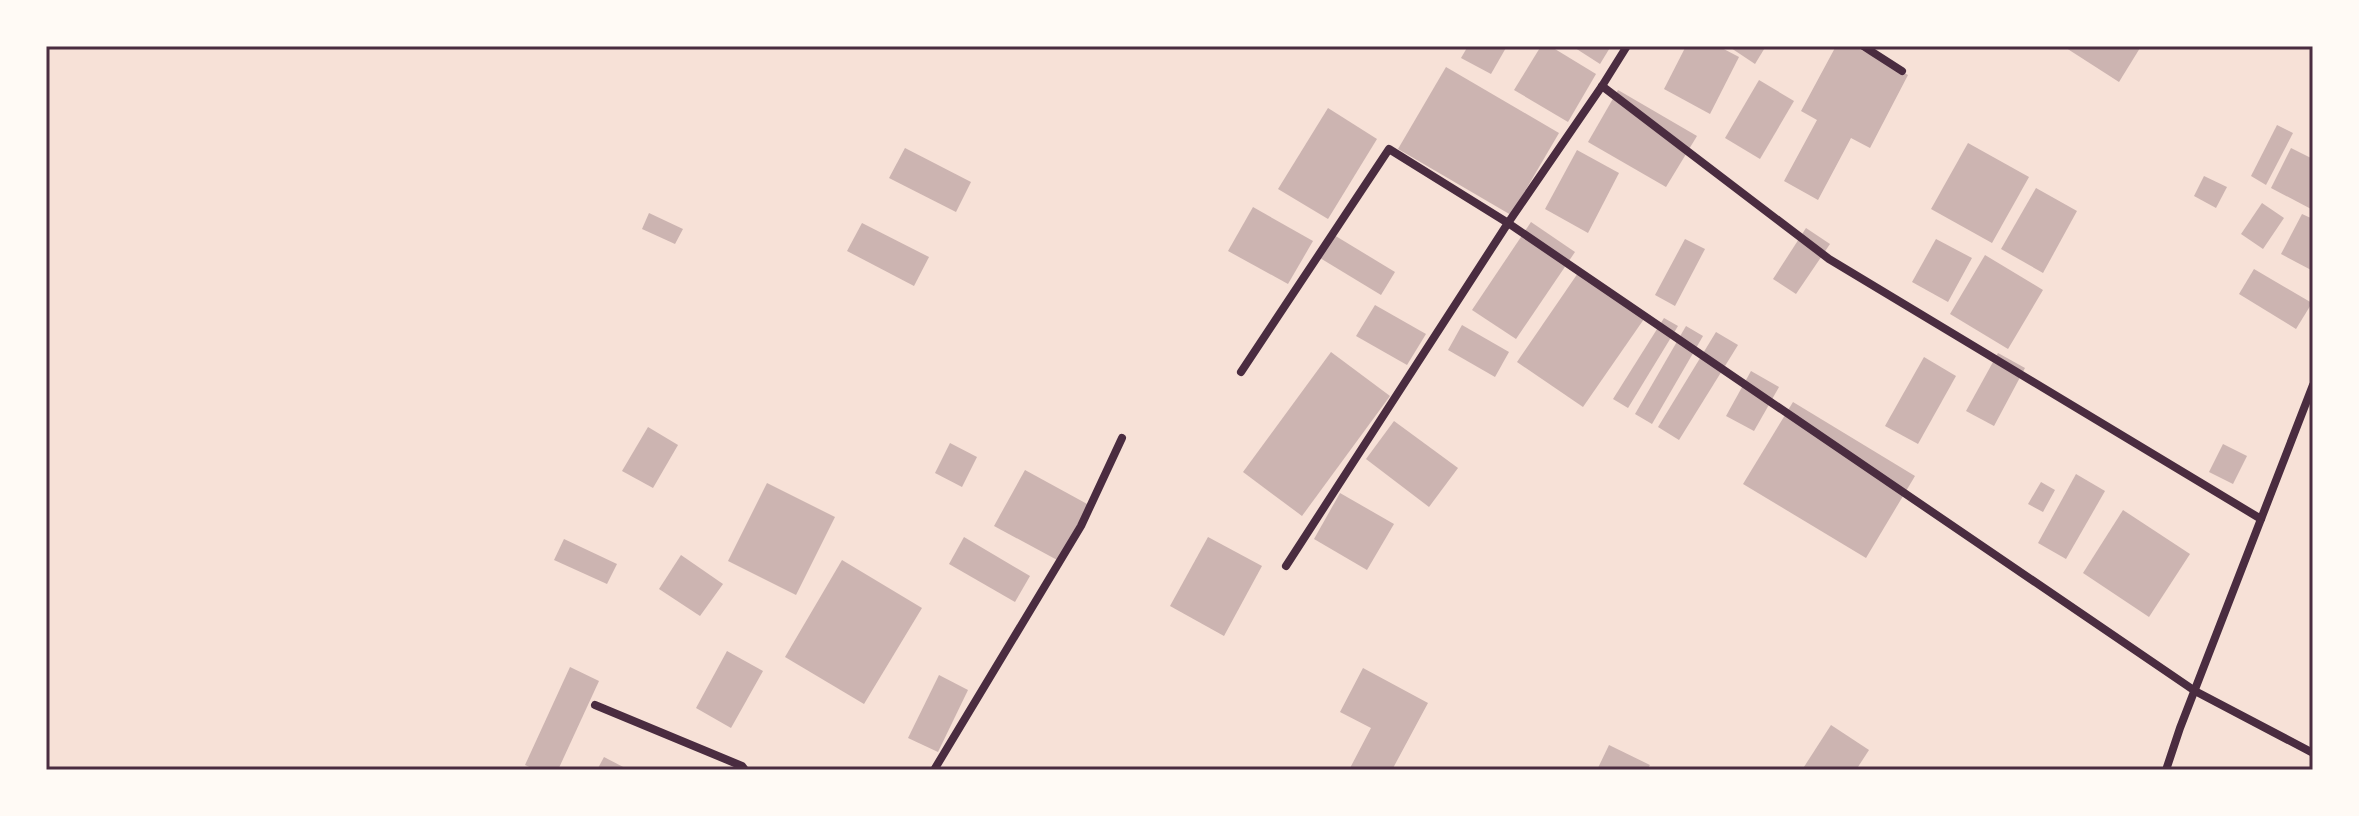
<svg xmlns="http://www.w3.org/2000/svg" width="2359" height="816" font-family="'Noto Sans',sans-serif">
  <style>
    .building { fill: #ccb4b1 }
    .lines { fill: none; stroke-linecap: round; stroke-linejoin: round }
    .minor { stroke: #4a2c40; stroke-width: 8 }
    .neatline { fill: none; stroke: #4a2c40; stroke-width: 3 }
  </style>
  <rect width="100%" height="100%" fill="#f7e1d7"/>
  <g class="building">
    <polygon points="1468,46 1507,46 1491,74 1461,58"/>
    <polygon points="1541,46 1550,46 1596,74 1568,122 1514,90"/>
    <polygon points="1572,46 1611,46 1600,64"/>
    <polygon points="1686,46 1718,46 1739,57 1710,114 1664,89"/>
    <polygon points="1728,46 1766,46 1755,64"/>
    <polygon points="1836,46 1854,46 1908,75 1870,148 1851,138 1818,200 1784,181 1817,120 1801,111"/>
    <polygon points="2063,46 2138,46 2140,48 2119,82"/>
    <polygon points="1446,67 1559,133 1511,215 1398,149"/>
    <polygon points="1759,80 1794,101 1760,159 1725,138"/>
    <polygon points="1618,90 1697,136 1666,187 1588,142"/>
    <polygon points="1328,108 1377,139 1328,219 1278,189"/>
    <polygon points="2277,125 2293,133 2266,185 2251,176"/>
    <polygon points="1968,143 2029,177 1992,243 1931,209"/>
    <polygon points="905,148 971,182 956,212 889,178"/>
    <polygon points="2291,148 2313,159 2313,210 2271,188"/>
    <polygon points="1577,150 1619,173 1588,233 1545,209"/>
    <polygon points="2204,176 2227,187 2216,208 2194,196"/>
    <polygon points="2036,188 2077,211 2043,273 2001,249"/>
    <polygon points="2262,203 2284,218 2263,249 2241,234"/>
    <polygon points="1253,207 1313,241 1288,284 1228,251"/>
    <polygon points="649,213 683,229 675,244 642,229"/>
    <polygon points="2302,214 2313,219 2313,271 2281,254"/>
    <polygon points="1531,222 1575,252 1516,339 1472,310"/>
    <polygon points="862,223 929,257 914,286 847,251"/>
    <polygon points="1806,228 1830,244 1796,294 1773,279"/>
    <polygon points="1334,235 1395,272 1381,295 1320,258"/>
    <polygon points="1685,239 1705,249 1675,306 1655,295"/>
    <polygon points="1936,239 1972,258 1948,302 1912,282"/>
    <polygon points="1985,255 2043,290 2008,349 1950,314"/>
    <polygon points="2254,269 2312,303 2296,329 2239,294"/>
    <polygon points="1578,273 1644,319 1583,407 1517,362"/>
    <polygon points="1375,305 1426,334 1407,365 1356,336"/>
    <polygon points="1664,318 1678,326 1628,408 1613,399"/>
    <polygon points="1462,325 1509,352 1495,377 1448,350"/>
    <polygon points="1686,326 1703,336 1652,424 1635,414"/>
    <polygon points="1716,332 1738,345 1679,440 1658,427"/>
    <polygon points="1331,352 1390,396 1302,516 1243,472"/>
    <polygon points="1998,353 2025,368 1994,426 1966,411"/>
    <polygon points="1924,357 1956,376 1918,444 1885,426"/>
    <polygon points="1751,371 1779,387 1754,431 1726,416"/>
    <polygon points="1793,402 1915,476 1866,558 1743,484"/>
    <polygon points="1394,421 1458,468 1429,507 1366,459"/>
    <polygon points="648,427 678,445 653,488 622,471"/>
    <polygon points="950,443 977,457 962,487 935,473"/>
    <polygon points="2223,444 2247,456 2233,484 2209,472"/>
    <polygon points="1025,470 1089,505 1059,561 994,526"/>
    <polygon points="2076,474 2105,491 2066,559 2038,543"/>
    <polygon points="2041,482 2055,490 2043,512 2028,504"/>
    <polygon points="767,483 835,517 796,595 728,561"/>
    <polygon points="1340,493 1394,524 1367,570 1314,539"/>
    <polygon points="2123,510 2190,554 2149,617 2083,573"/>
    <polygon points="964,537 1030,576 1015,602 949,564"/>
    <polygon points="1208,537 1262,566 1224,636 1170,606"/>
    <polygon points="564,539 617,564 607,584 554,560"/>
    <polygon points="681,555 723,584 700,616 659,589"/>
    <polygon points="842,560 922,608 864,704 785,657"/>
    <polygon points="727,651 763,671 731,728 696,708"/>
    <polygon points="570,667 599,681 558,770 536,770 525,765"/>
    <polygon points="1363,668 1428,703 1392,770 1349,770 1371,728 1340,712"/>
    <polygon points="939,675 968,690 938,752 908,738"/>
    <polygon points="1831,725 1869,750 1856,770 1802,770"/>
    <polygon points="1609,745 1650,765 1647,770 1597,770"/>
    <polygon points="604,757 629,770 597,770"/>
  </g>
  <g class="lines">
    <g class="minor">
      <polyline points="1863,46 1902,71"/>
      <polyline points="1602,86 1829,259 2261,519"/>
      <polyline points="1241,372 1389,149 1508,223 2195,691 2313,753"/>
      <polyline points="1286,566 1508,223 1602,86 1627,46"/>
      <polyline points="595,705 742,766 745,770"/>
      <polyline points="934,770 1081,526 1122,438"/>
      <polyline points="2166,770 2180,728 2313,385"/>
    </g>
  </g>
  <rect width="2359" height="816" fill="none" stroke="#fffaf5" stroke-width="96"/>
  <rect x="48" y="48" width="2263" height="720" class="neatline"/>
</svg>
